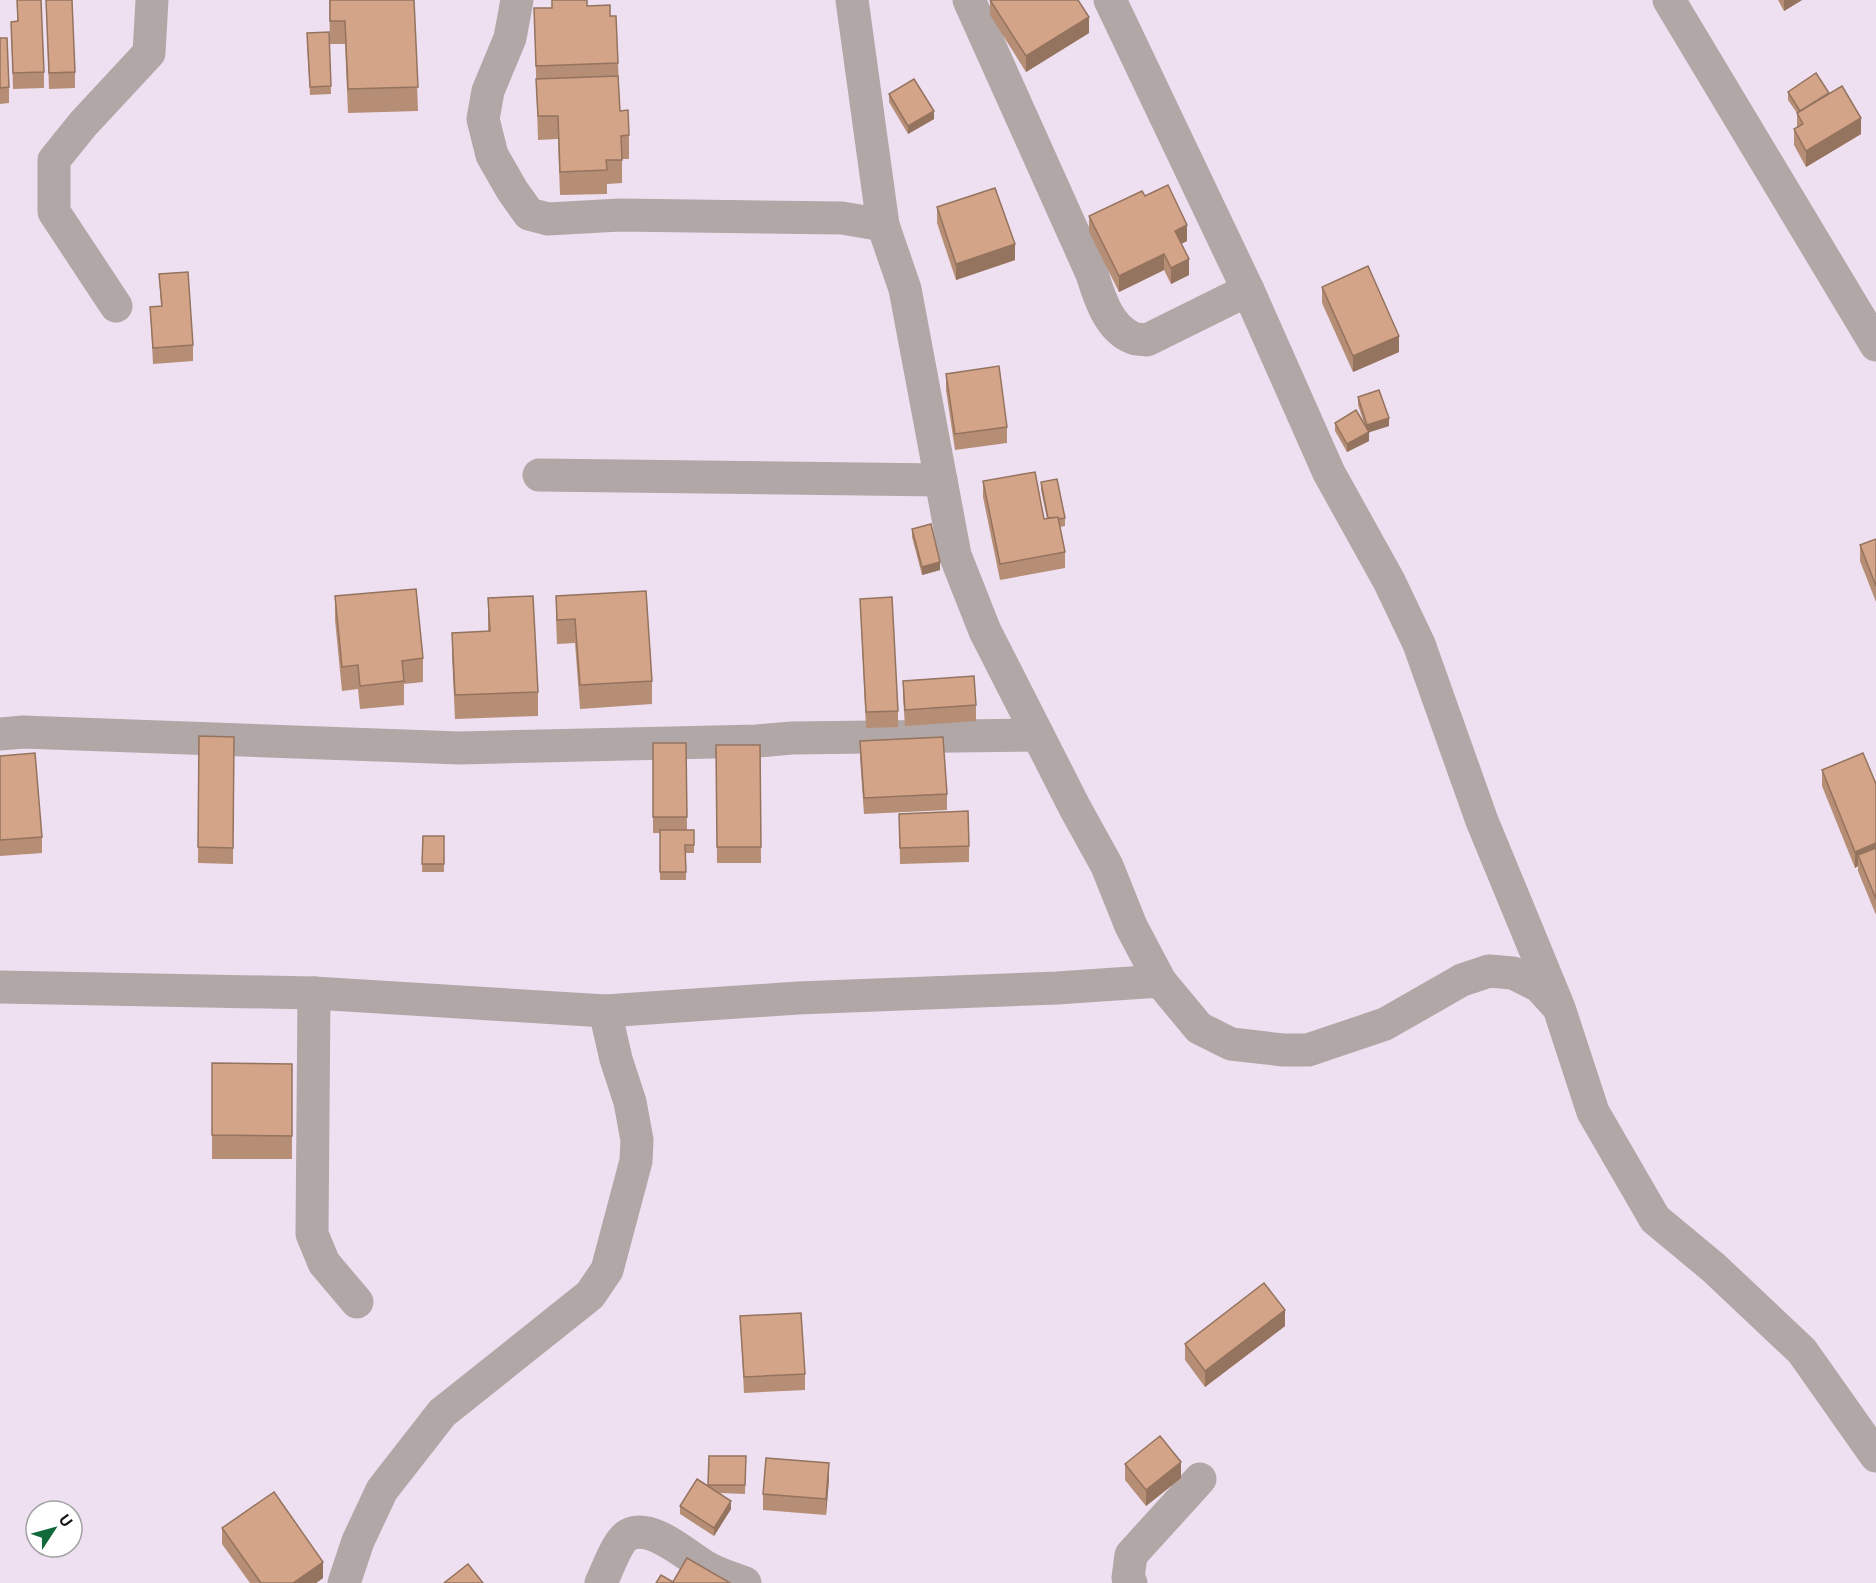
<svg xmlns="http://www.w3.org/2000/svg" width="1876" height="1583" font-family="Ubuntu,sans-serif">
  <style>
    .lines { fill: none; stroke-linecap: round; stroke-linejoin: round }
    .minor { stroke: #b1a7a6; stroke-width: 33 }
    .wall { fill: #b68d75 }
    .shaded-wall { fill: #94735f }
    .building { fill: #d4a488; stroke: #94735f; stroke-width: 1.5 }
  </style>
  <rect width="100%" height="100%" fill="#eee0f1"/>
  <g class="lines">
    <g class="minor">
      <polyline points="517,0 510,38 488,91 483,119 492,155 512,190 529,214 548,219 620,215 842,218 883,225"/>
      <polyline points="852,0 883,225 905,289 955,555 985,631 1075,808 1107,866 1131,926 1160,981"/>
      <path d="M969 0 1092 274C1099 296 1108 328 1133 338 1137 340 1143 339 1147 340L1248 290"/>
      <polyline points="1110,0 1248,290 1329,473 1389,581 1419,644 1482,821 1557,1003"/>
      <polyline points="1669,0 1876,345"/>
      <polyline points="116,306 54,212 54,160 83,124 149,53 152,0"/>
      <polyline points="539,475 941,480"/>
      <polyline points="0,734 23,732 460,748 757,741 792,738 1038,735"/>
      <polyline points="0,987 314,993 605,1011 798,998 1057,988 1160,981 1199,1028 1231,1044 1283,1050 1308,1050 1385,1024 1462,980 1489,971 1513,973 1539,986 1559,1008 1593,1112 1655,1219 1714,1268 1802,1351 1876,1456"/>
      <polyline points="314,993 312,1234 324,1263 357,1302"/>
      <polyline points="344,1583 358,1541 382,1490 442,1413 590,1295 607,1270 636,1161 637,1140 630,1102 616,1059 605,1011"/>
      <path d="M601 1583C607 1571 617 1541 628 1535 651 1522 687 1556 706 1567 718 1574 732 1578 745 1583"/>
      <polyline points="1131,1583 1128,1578 1131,1555 1200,1479"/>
    </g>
  </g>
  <g class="wall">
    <polygon points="17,0 44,72 44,88 13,89 11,22 17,21"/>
    <polygon points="46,0 75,72 75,88 49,89"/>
    <polygon points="329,0 414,0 418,111 348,113 345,44 330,44"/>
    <polygon points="552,0 587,6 610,16 618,63 620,111 629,135 629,159 622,159 622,183 607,184 607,194 560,195 558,139 538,140 534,8 552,8"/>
    <polygon points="990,0 1089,33 1026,72 990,15"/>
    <polygon points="1778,0 1802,0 1784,11"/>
    <polygon points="329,32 331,94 310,95 307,41"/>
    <polygon points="0,38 9,87 9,103 0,104"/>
    <polygon points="1788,92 1829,93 1861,134 1806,167 1794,145 1794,129 1797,128 1797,113 1788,100"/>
    <polygon points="889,94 934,119 908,134 889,102"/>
    <polygon points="1145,196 1187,241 1181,244 1189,275 1171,284 1164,270 1119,292 1089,232 1089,216"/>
    <polygon points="937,207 1015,260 956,280 937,223"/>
    <polygon points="159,274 193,345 193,361 153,364 150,307 161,306"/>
    <polygon points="1322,287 1399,352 1353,372 1322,303"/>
    <polygon points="946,374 1007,427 1007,443 955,450 946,390"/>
    <polygon points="1358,397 1389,426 1369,432 1369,441 1347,452 1335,431 1335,423 1365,426 1358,405"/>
    <polygon points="983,481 1044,519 1047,519 1041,490 1041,482 1065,518 1065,526 1060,527 1065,552 1065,568 1000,580 983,497"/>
    <polygon points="912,529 940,570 922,575 912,537"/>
    <polygon points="1876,539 1876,602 1860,561 1860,545"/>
    <polygon points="335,596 423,658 423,682 404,684 404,705 360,709 358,689 342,691 335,620"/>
    <polygon points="556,596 652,681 652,704 580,709 575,643 557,644 556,620"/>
    <polygon points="488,598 538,692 538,716 455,719 452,656 452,633 488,631"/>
    <polygon points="860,599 898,711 898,727 866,728"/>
    <polygon points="903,681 976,705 976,721 905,726 903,697"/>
    <polygon points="199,736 234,737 233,864 198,863"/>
    <polygon points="860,741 947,794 947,810 864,814 860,757"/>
    <polygon points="653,743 686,743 687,830 694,830 694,853 686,853 686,880 660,880 660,833 653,833"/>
    <polygon points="716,745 760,745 761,863 717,863"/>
    <polygon points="0,756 42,837 42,853 0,856"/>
    <polygon points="1822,770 1876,784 1876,915 1858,871 1858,866 1855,868 1822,786"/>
    <polygon points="899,814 969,846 969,862 900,864"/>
    <polygon points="423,836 444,836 444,872 422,872"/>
    <polygon points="212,1063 292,1064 292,1159 212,1159"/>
    <polygon points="740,1316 805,1374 805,1390 744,1393"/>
    <polygon points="1285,1326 1205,1387 1185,1360 1185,1344"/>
    <polygon points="709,1456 746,1456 745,1494 719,1493 731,1509 714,1536 680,1514 680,1506 708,1486"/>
    <polygon points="1125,1464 1181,1478 1146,1506 1125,1480"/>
    <polygon points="829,1479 826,1515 763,1510 763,1494"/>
    <polygon points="222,1528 323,1578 316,1583 250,1583 222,1544"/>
  </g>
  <g class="shaded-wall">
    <polygon points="1784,0 1802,0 1784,11"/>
    <polygon points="1089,17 1089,33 1026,72 1026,56"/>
    <polygon points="934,111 934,119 908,134 908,126"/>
    <polygon points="1861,118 1861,134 1806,167 1806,151"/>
    <polygon points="1187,225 1187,241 1175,247 1175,231"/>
    <polygon points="1015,244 1015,260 956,280 956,264"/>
    <polygon points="1164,254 1164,270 1119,292 1119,276"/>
    <polygon points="1189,259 1189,275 1171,284 1171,268"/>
    <polygon points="1399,336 1399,352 1353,372 1353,356"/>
    <polygon points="1389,418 1389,426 1367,433 1367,425"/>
    <polygon points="1369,432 1369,441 1347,452 1347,444"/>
    <polygon points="940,562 940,570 922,575 922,567"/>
    <polygon points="1876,843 1876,859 1858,855 1858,866 1855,868 1855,852"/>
    <polygon points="1285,1310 1285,1326 1205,1387 1205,1371"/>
    <polygon points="1181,1462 1181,1478 1146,1506 1146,1490"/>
    <polygon points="829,1463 829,1479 826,1515 826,1499"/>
    <polygon points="731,1501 731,1509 714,1536 714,1528"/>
    <polygon points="323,1562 323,1578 316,1583 293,1583"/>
  </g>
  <g class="building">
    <polygon points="17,0 41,0 44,72 13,73 11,22 18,21"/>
    <polygon points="46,0 72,0 75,72 49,73"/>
    <polygon points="330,0 414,0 418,87 348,89 345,21 330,21"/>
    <polygon points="552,0 587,0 587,6 610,5 610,16 616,16 618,63 536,66 534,8 552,8"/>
    <polygon points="990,0 1078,0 1089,17 1026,56"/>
    <polygon points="329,32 331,86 310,87 307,33"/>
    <polygon points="0,38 7,38 9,87 0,88"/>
    <polygon points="1816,73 1829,93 1800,111 1788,92"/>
    <polygon points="618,76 620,111 628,110 629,135 621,136 622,160 606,160 607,170 560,172 558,116 538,116 536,79"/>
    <polygon points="914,79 934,111 908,126 889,94"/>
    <polygon points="1842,86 1861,118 1806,151 1794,129 1803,124 1797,113"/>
    <polygon points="1168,185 1187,225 1175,231 1189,259 1171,268 1164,254 1119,276 1089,216 1142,191 1145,196"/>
    <polygon points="995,188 1015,244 956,264 937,207"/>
    <polygon points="1368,266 1399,336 1353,356 1322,287"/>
    <polygon points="188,272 193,345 153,348 150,307 162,306 159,274"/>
    <polygon points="999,366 1007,427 955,434 946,374"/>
    <polygon points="1379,390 1389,418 1367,425 1358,397"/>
    <polygon points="1356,410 1369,432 1347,444 1335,423"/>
    <polygon points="1035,472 1044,519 1058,517 1065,552 1000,564 983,481"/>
    <polygon points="1057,479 1065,518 1059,519 1058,517 1048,518 1041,482"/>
    <polygon points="931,524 940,562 922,567 912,529"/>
    <polygon points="1876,539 1876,586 1860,545"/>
    <polygon points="416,589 423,658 402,661 404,681 360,686 358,665 342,667 335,596"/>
    <polygon points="646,591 652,681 580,685 575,619 557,620 556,596"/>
    <polygon points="533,596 538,692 455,695 452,633 490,631 488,598"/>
    <polygon points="892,597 898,711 866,712 860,599"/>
    <polygon points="974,676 976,705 905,710 903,681"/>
    <polygon points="199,736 234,737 233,848 198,847"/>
    <polygon points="943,737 947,794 864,798 860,741"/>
    <polygon points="653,743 686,743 687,817 653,817"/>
    <polygon points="716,745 760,745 761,847 717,847"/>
    <polygon points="35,753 42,837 0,840 0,756"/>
    <polygon points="1863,753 1876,784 1876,843 1855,852 1822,770"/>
    <polygon points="968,811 969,846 900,848 899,814"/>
    <polygon points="660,830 694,830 694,845 685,845 686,872 660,872"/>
    <polygon points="423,836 444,836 444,864 422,864"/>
    <polygon points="1876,848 1876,899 1858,855"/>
    <polygon points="212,1063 292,1064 292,1136 212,1135"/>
    <polygon points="1264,1283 1285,1310 1205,1371 1185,1344"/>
    <polygon points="801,1313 805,1374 744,1377 740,1316"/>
    <polygon points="1160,1436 1181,1462 1146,1490 1125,1464"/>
    <polygon points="709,1456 746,1456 745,1485 708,1485"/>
    <polygon points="766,1458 829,1463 826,1499 763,1494"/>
    <polygon points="697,1479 731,1501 714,1528 680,1506"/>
    <polygon points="274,1492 323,1562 293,1583 261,1583 222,1528"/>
    <polygon points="687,1558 730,1583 656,1583 661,1575 673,1582"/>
    <polygon points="468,1564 483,1583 444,1583"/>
  </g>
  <g transform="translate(54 1529) rotate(54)"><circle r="28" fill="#ffffff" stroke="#a2a1a3" stroke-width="1.5"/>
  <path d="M0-4.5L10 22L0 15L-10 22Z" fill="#11683a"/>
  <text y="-9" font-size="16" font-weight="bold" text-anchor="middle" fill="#171318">U</text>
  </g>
</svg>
